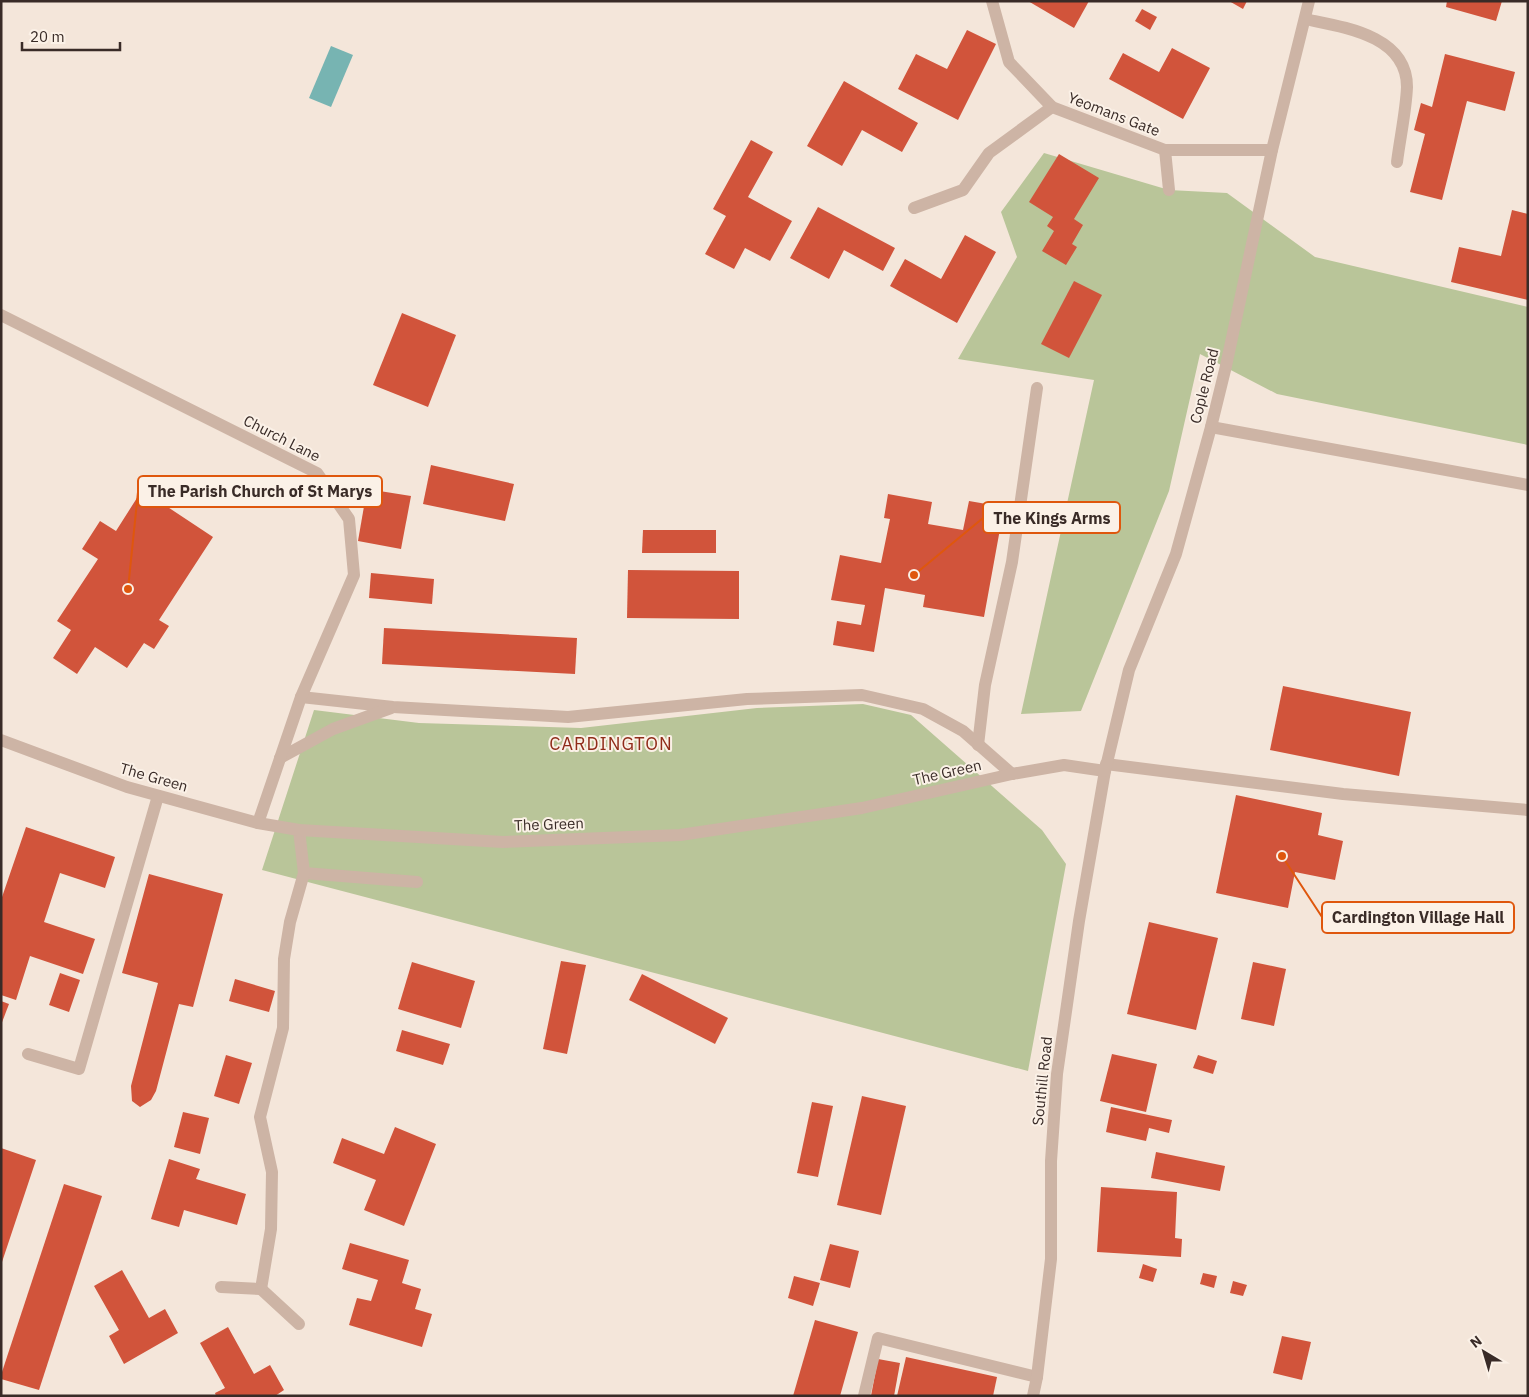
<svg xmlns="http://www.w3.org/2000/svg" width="1529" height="1397" font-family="'IBM Plex Sans',sans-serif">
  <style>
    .green { fill: #b9c599 }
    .water { fill: #77b4b2 }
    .building { fill: #d1543b }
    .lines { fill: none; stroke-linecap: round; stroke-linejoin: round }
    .service { stroke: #cdb4a5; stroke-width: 12 }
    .minor { stroke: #cdb4a5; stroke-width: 12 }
    .tertiary { stroke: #cdb4a5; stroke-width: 12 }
    .labels { text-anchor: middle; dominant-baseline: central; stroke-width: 4; stroke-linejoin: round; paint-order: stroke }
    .street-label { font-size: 15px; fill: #392b27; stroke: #fbf1e7 }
    .quarter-label { font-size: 18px; letter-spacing: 1px; fill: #8f2b18; stroke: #fbf1e7 }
    .leader { fill: none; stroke: #df570d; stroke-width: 2 }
    .callout-dot { fill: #df570d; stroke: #fbf1e7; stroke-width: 2 }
    .callout { fill: #fbf1e7; stroke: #df570d; stroke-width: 2 }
    .callout-label { font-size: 16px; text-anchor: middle; font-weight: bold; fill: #392b27 }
  </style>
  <rect width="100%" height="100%" fill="#f4e6da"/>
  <g class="green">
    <polygon points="1044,153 1169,190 1227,193 1315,257 1528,307 1528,445 1277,394 1200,354 1169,491 1081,711 1021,714 1094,380 958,359 1017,257 1001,212"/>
    <polygon points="863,704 911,715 1042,830 1066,864 1028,1071 262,870 314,710 419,723 581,728 757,708"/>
  </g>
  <polygon class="water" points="331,46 353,55 331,107 309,98"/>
  <g class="building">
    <polygon points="1028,1 1089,1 1074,28"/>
    <polygon points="1229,1 1247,1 1243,9"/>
    <polygon points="1447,1 1502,1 1496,21 1446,7"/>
    <polygon points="1142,9 1157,17 1150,30 1135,21"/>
    <polygon points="967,30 996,44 958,120 898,89 916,54 947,69"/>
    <polygon points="1172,48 1210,68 1183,119 1109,79 1123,53 1159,72"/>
    <polygon points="1445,54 1515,72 1505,111 1467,101 1442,200 1410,192 1425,134 1414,130 1421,103 1432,107"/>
    <polygon points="844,81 918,123 902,152 862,130 842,166 807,146"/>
    <polygon points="751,140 773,152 748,197 792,221 770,261 745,248 734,269 705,254 726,216 713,209"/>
    <polygon points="1059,154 1099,178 1074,219 1083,225 1072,244 1077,247 1066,265 1042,251 1054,231 1047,226 1053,217 1029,202"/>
    <polygon points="818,207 895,248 883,271 844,250 829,279 790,258"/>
    <polygon points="1512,210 1528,214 1528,300 1451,282 1459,247 1501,256"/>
    <polygon points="965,235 996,252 957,323 890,286 905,259 941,279"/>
    <polygon points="1074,281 1102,295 1069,358 1041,344"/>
    <polygon points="402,313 456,335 428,407 373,385"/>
    <polygon points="431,465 514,484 505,521 423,504"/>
    <polygon points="367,489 411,496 401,549 358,541"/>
    <polygon points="142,490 213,537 159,620 169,626 154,649 144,643 127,668 95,647 77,674 53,658 71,630 57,621 98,559 82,549 100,521 116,531"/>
    <polygon points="888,494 932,502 928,524 963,530 969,501 1004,507 984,617 923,607 925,595 885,588 874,652 833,645 837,621 861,625 865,605 831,600 840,555 881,563 890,519 884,518"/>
    <polygon points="643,530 716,530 716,553 642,553"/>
    <polygon points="628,570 739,571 739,619 627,618"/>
    <polygon points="371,573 434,579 432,604 369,598"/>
    <polygon points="384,628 577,638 575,674 382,664"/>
    <polygon points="1283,686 1411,712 1399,776 1270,750"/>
    <polygon points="1236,795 1322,813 1318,835 1343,841 1335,880 1295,872 1288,908 1216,893"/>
    <polygon points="26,827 115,857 105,888 60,873 44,922 95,939 83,974 30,956 16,1000 1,995 1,900"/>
    <polygon points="149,874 223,894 193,1007 179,1004 156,1091 151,1100 140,1107 132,1101 131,1086 158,983 122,973"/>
    <polygon points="1149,922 1218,938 1196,1030 1127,1014"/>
    <polygon points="561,961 586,965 567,1054 543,1049"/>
    <polygon points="412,962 475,981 461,1028 398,1009"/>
    <polygon points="1253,962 1286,969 1274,1026 1241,1019"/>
    <polygon points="60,973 80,980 69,1012 49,1005"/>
    <polygon points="642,974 728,1018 715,1044 629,1000"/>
    <polygon points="235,979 275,991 269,1012 229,1001"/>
    <polygon points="1,1001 9,1004 1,1025"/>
    <polygon points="402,1030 450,1044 443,1065 396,1051"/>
    <polygon points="1112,1054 1157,1064 1146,1112 1100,1101"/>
    <polygon points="226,1055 252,1063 239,1104 214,1096"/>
    <polygon points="1198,1055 1217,1061 1213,1074 1193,1068"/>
    <polygon points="862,1096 906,1106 881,1215 837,1205"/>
    <polygon points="812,1102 833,1106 818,1177 797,1173"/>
    <polygon points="1111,1107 1172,1120 1169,1133 1149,1128 1146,1141 1106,1132"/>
    <polygon points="183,1112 209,1118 200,1154 174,1147"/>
    <polygon points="395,1127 436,1144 404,1226 364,1210 376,1180 333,1163 342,1138 384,1154"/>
    <polygon points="1,1148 36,1160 2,1262 1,1262"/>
    <polygon points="1156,1152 1225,1166 1220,1191 1151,1178"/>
    <polygon points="169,1159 200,1169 196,1179 246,1194 237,1225 184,1210 179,1227 151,1219"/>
    <polygon points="64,1184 102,1196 39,1390 1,1379 1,1375"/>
    <polygon points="1101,1187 1177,1192 1175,1238 1182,1239 1181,1257 1097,1252"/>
    <polygon points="350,1243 409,1260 402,1283 421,1289 415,1309 432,1314 422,1347 349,1325 357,1298 371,1301 378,1280 342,1269"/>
    <polygon points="830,1244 859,1251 850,1288 820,1280"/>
    <polygon points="1143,1264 1157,1269 1153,1282 1139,1278"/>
    <polygon points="122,1270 149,1318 165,1309 178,1333 124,1364 109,1336 119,1330 94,1286"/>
    <polygon points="1203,1273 1217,1276 1214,1288 1200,1284"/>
    <polygon points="794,1276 820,1283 813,1306 788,1298"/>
    <polygon points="1233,1281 1247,1285 1243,1296 1230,1293"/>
    <polygon points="815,1320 858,1332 840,1396 793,1396"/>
    <polygon points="228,1327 254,1374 270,1365 284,1390 275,1396 216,1396 215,1393 225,1388 200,1343"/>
    <polygon points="1282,1336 1311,1342 1302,1380 1273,1373"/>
    <polygon points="906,1357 997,1377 993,1396 897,1396"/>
    <polygon points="878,1359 900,1363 894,1396 871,1396"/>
  </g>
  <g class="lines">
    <g class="service">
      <path d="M1305 19C1343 27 1407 35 1407 87 1406 111 1400 138 1397 162"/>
      <polyline points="1211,427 1528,485"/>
      <polyline points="301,697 393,707 568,717 747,699 862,695 923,709 963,731 1012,774"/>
      <polyline points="978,745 985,685 1012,562 1037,388"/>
      <polyline points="280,758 333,729 391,708"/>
      <polyline points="1106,764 1343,794 1528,810"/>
      <polyline points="304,873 417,882"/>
      <polyline points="28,1054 79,1069 158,796"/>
      <polyline points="864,1396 878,1338 1037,1377"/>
    </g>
    <g class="minor">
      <polyline points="992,1 1009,62 1052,107 1165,150"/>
      <polyline points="1169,190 1165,150 1272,150"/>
      <polyline points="914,208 963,190 989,153 1052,107"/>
      <polyline points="1,315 317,473 349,519 354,575 301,697 258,823"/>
      <polyline points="221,1287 261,1289 271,1229 272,1172 260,1117 283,1028 284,959 290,922 304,873 299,830"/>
      <polyline points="261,1289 299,1324"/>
      <polyline points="1033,1396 1037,1377 1051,1259 1051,1161 1057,1074 1079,921 1105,771"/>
    </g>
    <polyline class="tertiary" points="1,740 127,787 258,823 299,830 503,842 680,835 862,808 1012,774 1064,765 1105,771 1129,670 1176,554 1211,427 1226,366 1272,150 1309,1"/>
  </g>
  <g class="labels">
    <g class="street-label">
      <text transform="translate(1114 114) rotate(21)">Yeomans Gate</text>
      <text transform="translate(1204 386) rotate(-76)">Cople Road</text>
      <text transform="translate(282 438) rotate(27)">Church Lane</text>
      <text transform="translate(947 772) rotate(-13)">The Green</text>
      <text transform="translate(154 777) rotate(16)">The Green</text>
      <text transform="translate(549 824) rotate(-2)">The Green</text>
      <text transform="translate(1042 1081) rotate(-84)">Southill Road</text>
    </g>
    <g class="quarter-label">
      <text x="611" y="743">CARDINGTON</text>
    </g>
  </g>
  <path class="leader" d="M128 589L138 492M914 575L983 518M1282 856L1322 917"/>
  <g class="callout-dot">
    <circle cx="128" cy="589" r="5"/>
    <circle cx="914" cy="575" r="5"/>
    <circle cx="1282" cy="856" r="5"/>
  </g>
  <g class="callout">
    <rect x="138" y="476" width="244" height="31" rx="5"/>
    <rect x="983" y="502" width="137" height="31" rx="5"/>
    <rect x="1322" y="902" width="192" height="31" rx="5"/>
  </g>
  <g class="callout-label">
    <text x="260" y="497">The Parish Church of St Marys</text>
    <text x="1052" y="524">The Kings Arms</text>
    <text x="1418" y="923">Cardington Village Hall</text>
  </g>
  <rect width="1529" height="1397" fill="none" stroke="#392b27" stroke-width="5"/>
  <g transform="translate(1484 1352) rotate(322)" stroke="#fbf1e7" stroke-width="4" paint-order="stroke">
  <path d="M0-4L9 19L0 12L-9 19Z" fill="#392b27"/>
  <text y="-8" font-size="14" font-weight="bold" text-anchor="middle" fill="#392b27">N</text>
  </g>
  <path d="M22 42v8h98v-8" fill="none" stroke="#392b27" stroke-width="2.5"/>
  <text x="30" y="42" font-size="15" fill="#392b27" stroke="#fbf1e7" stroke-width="4" paint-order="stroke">20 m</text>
</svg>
